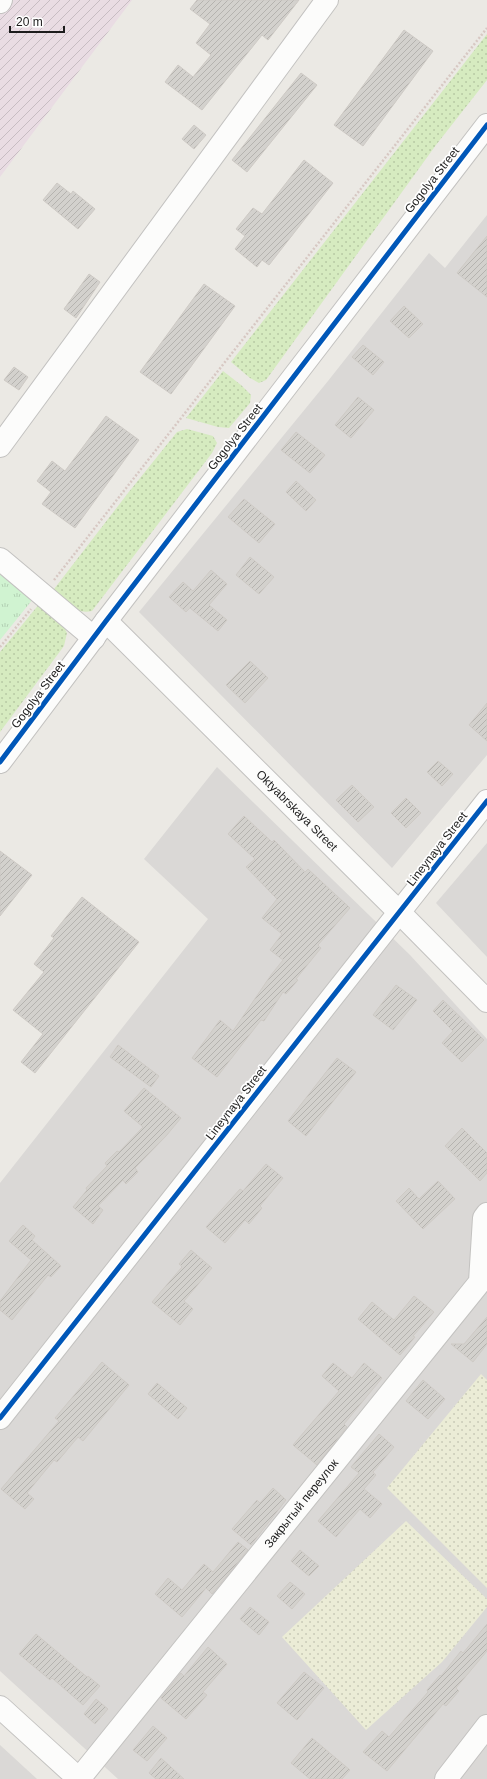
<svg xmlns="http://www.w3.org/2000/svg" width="487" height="1779" font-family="Helvetica,sans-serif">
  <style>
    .residential { fill: #dad8d6 }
    .industrial { fill: url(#industrial-furrows) }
    .farmland { fill: url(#farmland-dots) }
    .grass { fill: url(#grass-dots) }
    .park { fill: url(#park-tufts) }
    .building { fill: url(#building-hatch); stroke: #cecac5 }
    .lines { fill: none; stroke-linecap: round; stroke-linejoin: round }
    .minor-casing { stroke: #c3c2c0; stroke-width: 24 }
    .path { stroke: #d7c8c3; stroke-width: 2.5; stroke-dasharray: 2 2; stroke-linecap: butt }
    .minor { stroke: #fcfcfb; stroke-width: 22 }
    .cycleway-casing { stroke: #fff; stroke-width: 8 }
    .cycleway { stroke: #0057b8; stroke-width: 5 }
    .labels { text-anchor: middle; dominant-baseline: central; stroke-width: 3.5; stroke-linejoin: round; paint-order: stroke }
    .street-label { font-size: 12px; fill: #1c1c1c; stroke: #fff }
  </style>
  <defs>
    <pattern id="industrial-furrows" width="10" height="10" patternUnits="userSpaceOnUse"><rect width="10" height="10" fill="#e9dce3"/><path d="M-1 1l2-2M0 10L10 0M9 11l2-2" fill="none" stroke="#c7bcc2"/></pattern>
    <pattern id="farmland-dots" width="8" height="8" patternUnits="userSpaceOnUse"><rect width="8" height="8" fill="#ebecd6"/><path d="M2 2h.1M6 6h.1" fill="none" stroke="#c9cab7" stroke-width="1.8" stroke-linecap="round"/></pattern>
    <pattern id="grass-dots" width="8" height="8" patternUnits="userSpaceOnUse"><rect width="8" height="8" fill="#d6ebc0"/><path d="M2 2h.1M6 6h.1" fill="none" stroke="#b7c9a4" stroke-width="1.8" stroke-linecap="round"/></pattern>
    <pattern id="park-tufts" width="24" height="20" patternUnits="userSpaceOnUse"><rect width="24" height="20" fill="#d0f3d1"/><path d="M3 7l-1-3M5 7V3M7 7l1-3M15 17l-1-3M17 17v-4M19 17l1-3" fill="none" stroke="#b2d0b3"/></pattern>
    <pattern id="building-hatch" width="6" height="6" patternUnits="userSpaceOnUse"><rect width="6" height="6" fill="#d3d1cd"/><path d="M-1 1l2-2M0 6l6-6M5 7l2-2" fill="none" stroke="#b5b3af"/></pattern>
  </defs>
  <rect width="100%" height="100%" fill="#ebe9e4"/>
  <g class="residential">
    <polygon points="487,215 487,755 392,868 139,612 328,381 429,253 445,268"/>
    <polygon points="217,767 410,955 487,1039 487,1779 118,1779 0,1671 0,1183 208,919 144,859"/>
    <polygon points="487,843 487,957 436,903"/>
    <polygon points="0,1745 37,1779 0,1779"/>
  </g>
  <polygon class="industrial" points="0,0 132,0 0,177"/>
  <g class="farmland">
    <polygon points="481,1374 487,1380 487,1588 387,1488"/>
    <polygon points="406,1521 487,1599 487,1607 442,1662 366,1730 282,1637"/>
  </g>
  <g class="grass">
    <polygon points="487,34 487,80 436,145 266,380 259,383 250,378 231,362"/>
    <polygon points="223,371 241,385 251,395 250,403 229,428 218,427 186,418"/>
    <path d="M187 429 213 436 217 443 212 453 92 611C76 615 63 602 51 593L128 493 177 432Z"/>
    <polygon points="40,603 60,620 67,633 64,646 0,732 0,652"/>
  </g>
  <polygon class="park" points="0,574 33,599 0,640"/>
  <g class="building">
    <polygon points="197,0 299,0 268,40 262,35 202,110 165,82 178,65 193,77 211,55 196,43 210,24 190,9"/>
    <polygon points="404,30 433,51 363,146 334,125"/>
    <polygon points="301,73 317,85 247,172 232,160"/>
    <polygon points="194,125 206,135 194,149 182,139"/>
    <polygon points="304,160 333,183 269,265 262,260 257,267 235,249 245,236 236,229 253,208 262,214"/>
    <polygon points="57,183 71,194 73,191 95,209 78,229 43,200"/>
    <polygon points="487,236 487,297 457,273"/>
    <polygon points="89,274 100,282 76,318 64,309"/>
    <polygon points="204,284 235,306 171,394 140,372"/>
    <polygon points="404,306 423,324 409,338 390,321"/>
    <polygon points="363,345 384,362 373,375 352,357"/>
    <polygon points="14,367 28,377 19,390 4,380"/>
    <polygon points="358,397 374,410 351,438 335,425"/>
    <polygon points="106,416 139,440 75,528 42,504 51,492 37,481 52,461 65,471"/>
    <polygon points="296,432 325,455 310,473 281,450"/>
    <polygon points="296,481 316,500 306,511 286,492"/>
    <polygon points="244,499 275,524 259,543 228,517"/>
    <polygon points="250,557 274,577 259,594 236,575"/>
    <polygon points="211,570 227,584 209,605 227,620 218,631 190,608 186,612 169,597 183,582 193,591"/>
    <polygon points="250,661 268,678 245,703 226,685"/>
    <polygon points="487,703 487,741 469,725"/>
    <polygon points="438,761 453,774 442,786 427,772"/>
    <polygon points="352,785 374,807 358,822 336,800"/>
    <polygon points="406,798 421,813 406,828 391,813"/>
    <polygon points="244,816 272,842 274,840 305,872 308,869 350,908 318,945 321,948 296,979 298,980 286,994 283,992 264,1021 261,1020 217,1077 192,1058 220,1020 233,1031 271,975 283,960 270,950 282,934 262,918 277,899 246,867 255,859 228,834"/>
    <polygon points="0,851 32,875 0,916"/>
    <polygon points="82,897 139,942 35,1073 21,1062 43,1034 13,1010 44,972 34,964 54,938 51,936"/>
    <polygon points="396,985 417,1000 393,1030 373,1015"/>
    <polygon points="443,1000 484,1040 462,1062 442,1043 453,1031 433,1011"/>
    <polygon points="118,1045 159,1076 151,1087 110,1057"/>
    <polygon points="337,1058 356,1072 306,1136 288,1121"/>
    <polygon points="144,1088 181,1118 166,1136 135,1168 138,1172 126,1184 123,1180 98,1206 103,1210 93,1224 73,1207 87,1190 86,1188 107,1166 105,1163 117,1151 119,1152 143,1127 124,1111"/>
    <polygon points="462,1128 487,1153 487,1173 480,1181 445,1146"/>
    <polygon points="266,1164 283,1178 260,1206 262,1208 249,1224 245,1220 225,1243 206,1227 240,1189 243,1191"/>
    <polygon points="438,1181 455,1199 423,1229 396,1201 409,1188 419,1199"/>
    <polygon points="23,1225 35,1236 32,1240 61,1266 51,1277 48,1275 12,1320 0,1310 0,1301 31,1260 9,1241"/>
    <polygon points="191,1250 212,1268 184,1301 193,1309 180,1325 152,1302 182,1267 179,1264"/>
    <polygon points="414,1296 434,1312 413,1336 415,1337 400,1355 358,1319 372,1302 394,1320"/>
    <polygon points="487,1317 487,1344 473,1362 451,1344 464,1344"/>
    <polygon points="102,1362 129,1385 83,1441 78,1437 57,1462 54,1460 27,1493 34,1499 25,1509 1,1489 59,1421 55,1418"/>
    <polygon points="333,1363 352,1378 364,1363 382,1378 344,1424 347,1427 317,1465 293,1445 339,1391 322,1376"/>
    <polygon points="423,1380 445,1399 428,1419 406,1401"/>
    <polygon points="157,1383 187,1408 178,1419 148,1394"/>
    <polygon points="379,1434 394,1447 373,1472 376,1475 364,1489 382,1504 370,1518 360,1509 336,1537 318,1521 359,1473 351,1467"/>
    <polygon points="273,1488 286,1500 251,1545 232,1529 257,1500 260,1503"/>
    <polygon points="238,1542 248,1550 212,1594 206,1588 182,1617 155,1594 168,1578 182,1590 204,1564 213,1572"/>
    <polygon points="300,1550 319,1566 309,1576 291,1561"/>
    <polygon points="290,1582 305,1594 292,1609 277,1596"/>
    <polygon points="250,1607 269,1622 259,1635 240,1619"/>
    <polygon points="487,1624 487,1651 456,1688 459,1691 446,1706 443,1704 387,1771 363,1752 382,1731 389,1737 428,1692 427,1690 440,1675 441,1676 461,1651 463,1653"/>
    <polygon points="36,1634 87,1677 88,1676 100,1686 83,1705 52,1678 50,1680 19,1654"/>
    <polygon points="208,1647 227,1664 203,1692 207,1695 186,1719 161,1698 181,1673 184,1676"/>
    <polygon points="304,1672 324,1688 297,1720 277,1703"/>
    <polygon points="96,1699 108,1709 95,1724 84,1714"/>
    <polygon points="153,1726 167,1738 147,1761 133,1750"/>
    <polygon points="312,1738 350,1770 342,1779 310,1779 291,1763"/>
    <polygon points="161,1758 184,1779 156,1779 149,1773"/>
  </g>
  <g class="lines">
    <g class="minor-casing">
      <g id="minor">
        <polyline points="0,2 1,0"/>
        <polyline points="0,446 327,0"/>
        <polyline points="0,559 94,638"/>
        <path id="s1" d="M106 621 399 912 487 1001"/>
        <polyline points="0,762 106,621 487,125"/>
        <polyline points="0,1418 487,801"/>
        <polyline points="0,1707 79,1779"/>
        <path id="s2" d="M79 1779 480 1282 484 1218 487 1214"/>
        <polyline points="446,1779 487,1726"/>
      </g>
    </g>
    <g class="path">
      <polyline points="54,580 487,28"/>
      <polyline points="0,647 31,609"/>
    </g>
    <use href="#minor" class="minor"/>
    <g class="cycleway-casing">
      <g id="cycleway">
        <polyline points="0,762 106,621 487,125"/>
        <polyline points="0,1418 487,801"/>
      </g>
    </g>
    <use href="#cycleway" class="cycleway"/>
  </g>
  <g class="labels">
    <g class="street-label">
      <text transform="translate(432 180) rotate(-52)">Gogolya Street</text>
      <text transform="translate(235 437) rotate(-52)">Gogolya Street</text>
      <text transform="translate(38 695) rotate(-53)">Gogolya Street</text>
      <text stroke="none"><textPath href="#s1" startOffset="269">Oktyabrskaya Street</textPath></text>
      <text transform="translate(437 849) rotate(-52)">Lineynaya Street</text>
      <text transform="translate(236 1103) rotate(-52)">Lineynaya Street</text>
      <text stroke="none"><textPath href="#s2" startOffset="354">Закрытый переулок</textPath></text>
    </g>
  </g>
  <path d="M10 26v6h54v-6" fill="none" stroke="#1c1c1c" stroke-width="2"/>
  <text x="16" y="26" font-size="12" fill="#1c1c1c" stroke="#ffffff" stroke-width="3" paint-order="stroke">20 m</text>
</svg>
